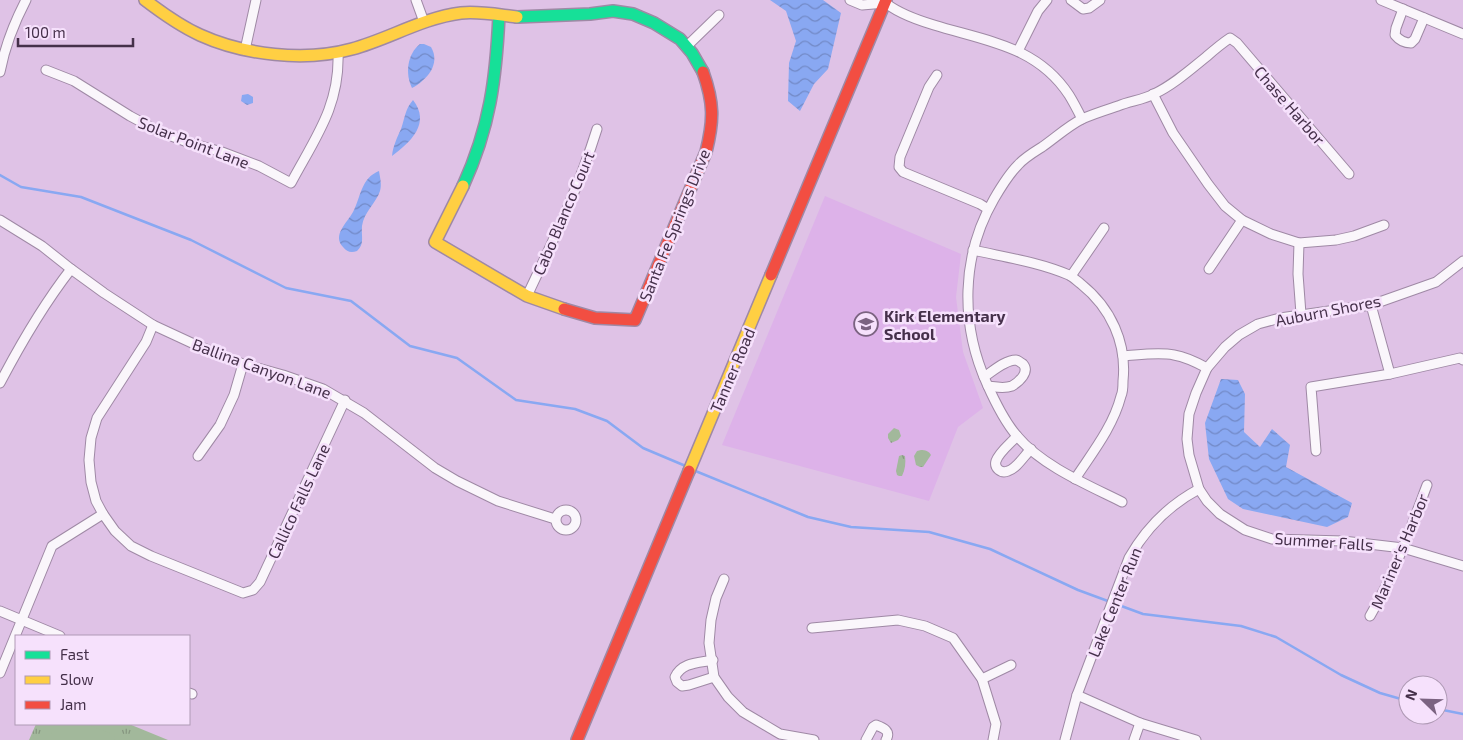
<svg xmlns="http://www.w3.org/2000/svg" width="1463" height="740" font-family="'Exo 2',sans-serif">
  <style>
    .built { fill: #ddb2e9 }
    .grass { fill: url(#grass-tufts) }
    .pitch { fill: #a2b89b }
    .water { fill: url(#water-waves) }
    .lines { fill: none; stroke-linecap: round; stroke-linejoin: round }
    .stream { stroke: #89a8f2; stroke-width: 2.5 }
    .street-casing { stroke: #9f89a5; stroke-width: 11 }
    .fast-casing { stroke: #9f89a5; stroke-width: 14 }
    .slow-casing { stroke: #9f89a5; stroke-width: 14 }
    .jam-casing { stroke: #9f89a5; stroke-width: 14 }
    .street { stroke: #faf6fb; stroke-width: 9 }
    .fast { stroke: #16e098; stroke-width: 11 }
    .slow { stroke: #ffcf43; stroke-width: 11 }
    .jam { stroke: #f24e42; stroke-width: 11 }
    .labels { text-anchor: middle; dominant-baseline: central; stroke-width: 5; stroke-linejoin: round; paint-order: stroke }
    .street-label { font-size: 16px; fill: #45304a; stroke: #f6e1fc }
    .poi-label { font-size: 16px; font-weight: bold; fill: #45304a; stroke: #f6e1fc; text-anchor: start }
  </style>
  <defs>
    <pattern id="grass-tufts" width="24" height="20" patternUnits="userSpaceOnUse" patternTransform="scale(1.25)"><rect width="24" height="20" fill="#a2b89b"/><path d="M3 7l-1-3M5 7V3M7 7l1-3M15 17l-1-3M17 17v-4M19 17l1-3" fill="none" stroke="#869680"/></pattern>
    <pattern id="water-waves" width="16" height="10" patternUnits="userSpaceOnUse" patternTransform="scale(1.25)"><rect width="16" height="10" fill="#89a8f2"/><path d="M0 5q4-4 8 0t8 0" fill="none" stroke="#7289c6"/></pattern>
  </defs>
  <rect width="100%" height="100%" fill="#dfc2e6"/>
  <polygon class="built" points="825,196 961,254 956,297 963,352 983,408 958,427 929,501 722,445"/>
  <g class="grass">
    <polygon points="894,428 899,430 901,436 898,440 891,443 888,438 888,434"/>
    <path d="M921 450C925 450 929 451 931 455L923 467H920L916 465 914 456 917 451Z"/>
    <path d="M902 455 905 456C906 463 905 470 902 476H899L897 475 896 471 899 456Z"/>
    <polygon points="36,724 129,724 168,740 29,740"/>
  </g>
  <polygon class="pitch" points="55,724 86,724 115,735 114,740 49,740"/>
  <g class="water">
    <polygon points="770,0 823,0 841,13 828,69 814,84 800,111 788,101 789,63 796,41 786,11"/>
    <path d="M420 44H424L431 47C441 64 427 80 412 88 405 74 407 54 420 44Z"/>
    <polygon points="248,94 253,97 253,103 247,105 241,101 242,95"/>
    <path d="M413 100C431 123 411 142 392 156 393 146 397 138 401 129 405 118 405 109 413 100Z"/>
    <path d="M379 171C380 178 382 184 380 191 376 203 364 212 362 226 361 236 365 244 357 251 351 253 347 252 343 247 332 235 347 223 353 212 361 197 361 178 379 171Z"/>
    <polygon points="1221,379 1238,380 1245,394 1244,432 1260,447 1272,429 1290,445 1286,467 1352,503 1348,517 1327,527 1243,509 1228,499 1209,459 1205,423"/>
  </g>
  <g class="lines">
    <g class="stream">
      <polyline points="0,175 21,187 81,197 191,240 286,288 351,301 410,346 457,358 516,400 575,409 607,421 643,448 688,467"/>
      <polyline points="693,470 808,517 851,527 929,532 990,549 1078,590 1143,614 1241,626 1276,637 1341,675 1380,693 1408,701"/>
      <polyline points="1438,709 1463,714"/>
    </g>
    <g class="street-casing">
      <g id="street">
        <polyline points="416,0 424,22"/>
        <polyline points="850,0 862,5 885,3"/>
        <path d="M882 0C895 12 917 20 934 25 986 41 1037 46 1069 95 1074 103 1078 111 1082 119"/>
        <polyline points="1071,0 1083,9 1089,8 1100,0"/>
        <polyline points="1381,0 1463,34"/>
        <path d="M1403 9 1396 28 1395 35C1399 40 1404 43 1411 43L1415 39 1424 18"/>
        <polyline points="687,46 719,15"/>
        <polyline points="245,50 256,0"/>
        <polyline points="1018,51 1038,11 1047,0"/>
        <path d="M46 70 74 81 130 116 158 131 190 143 222 152 259 166 291 183C315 138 340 106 338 53"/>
        <path d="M0 72C5 46 14 23 26 0"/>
        <polyline points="937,75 929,87 900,157 899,167 903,172 980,204 988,209"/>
        <polyline points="1153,94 1173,133 1208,184 1225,206 1242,220 1271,234 1299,243 1336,240 1354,236 1384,225"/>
        <polyline points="0,220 42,246 71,269 104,293 153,325 194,344 243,364 283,375 323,389 364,413 435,468 457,481 498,501 555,519"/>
        <polyline points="1299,243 1298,274 1301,314"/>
        <path d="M973 250C1004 257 1039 262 1069 275 1073 277 1077 281 1081 284 1111 308 1127 343 1123 381 1123 386 1123 392 1121 396 1113 427 1092 453 1075 479"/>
        <polyline points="1463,261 1436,282 1371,305 1280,318 1258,324 1239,335 1225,347 1207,368 1196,393 1189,414 1187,439 1189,455 1199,489 1207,501 1220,514 1245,530 1272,539 1343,541 1403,548 1463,566"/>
        <polyline points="1209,269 1242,220"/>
        <polyline points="1071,276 1104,228"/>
        <path d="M527 296C553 241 579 187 597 129"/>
        <polyline points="1371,305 1390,374"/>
        <polyline points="153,325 146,342 97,418 91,438 89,460 91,482 96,501 103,514 115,531 131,546 151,556 243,593 253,590 260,582 345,400"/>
        <path d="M1123 356C1139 355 1158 352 1174 355 1186 357 1196 362 1207 368"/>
        <path d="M984 377C993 371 1005 360 1016 360 1018 360 1021 363 1023 364 1030 372 1019 382 1012 386 1004 389 996 387 988 386"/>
        <path d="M0 383C21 343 43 305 71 269"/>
        <path d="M1017 436C1011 443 999 452 996 461 994 468 1001 474 1008 471 1017 468 1024 456 1031 449"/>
        <polyline points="1316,451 1311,387 1390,374 1460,358 1463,360"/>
        <polyline points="198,456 220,425 234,395 243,364"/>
        <path d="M1122 502C1088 485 1042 466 1017 436 1004 421 995 402 987 384 960 324 961 256 994 199 1001 187 1008 175 1018 165 1024 158 1034 152 1042 147 1055 138 1068 126 1082 119 1093 114 1106 110 1118 106 1129 101 1143 100 1154 94 1173 85 1190 70 1206 57 1214 50 1221 44 1230 38L1237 43 1349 174"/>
        <circle cx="566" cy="520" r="10"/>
        <polyline points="724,579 716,598 711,620 709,643 714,677 728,697 743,712 780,734 814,740"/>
        <polyline points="0,611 60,636"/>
        <path d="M1370 616C1394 575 1410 530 1427 485"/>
        <polyline points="812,628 898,620 925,626 953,638 982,679 996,724 993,740"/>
        <path d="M713 660C699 663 682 662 675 677L677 682 682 686 689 685 714 677"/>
        <polyline points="0,673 52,546 103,514"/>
        <polyline points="982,679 1011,665"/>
        <polyline points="189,693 192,694"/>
        <polyline points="1077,695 1140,723 1196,740"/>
        <path d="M866 740 873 727 876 725C884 728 891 731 886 740"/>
        <path d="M1065 740 1077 695 1129 558C1146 528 1169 505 1199 489"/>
        <polyline points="1134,740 1140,723"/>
      </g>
    </g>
    <g class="fast-casing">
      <g id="fast">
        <polyline points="517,17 590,14 613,11 633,14 654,23 680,39 692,53 703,72"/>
        <path d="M463 186C490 127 496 79 499 15"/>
      </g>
    </g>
    <g class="slow-casing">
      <g id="slow">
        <path d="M145 0C162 13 180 26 200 35 244 55 305 62 352 49 389 39 422 18 461 13 479 11 499 15 517 17"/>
        <polyline points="463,186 435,242 527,296 564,309"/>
        <polyline points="689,471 771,275"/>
      </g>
    </g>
    <g class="jam-casing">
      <g id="jam">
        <polyline points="771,275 886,0"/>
        <path d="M564 309 595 318 635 320 706 152C714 120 714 103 703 72"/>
        <polyline points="577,740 689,471"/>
      </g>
    </g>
    <use href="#street" class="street"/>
    <use href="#fast" class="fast"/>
    <use href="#slow" class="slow"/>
    <use href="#jam" class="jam"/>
  </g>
  <defs>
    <g id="school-ring" transform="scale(1.25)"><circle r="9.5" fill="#f6e1fc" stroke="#7b6381" stroke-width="1.5"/><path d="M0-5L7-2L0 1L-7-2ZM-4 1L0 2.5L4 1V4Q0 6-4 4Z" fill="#7b6381"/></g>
  </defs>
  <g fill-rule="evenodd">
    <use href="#school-ring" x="866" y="324"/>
  </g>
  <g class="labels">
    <g class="street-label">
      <text transform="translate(1290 105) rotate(49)">Chase Harbor</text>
      <text transform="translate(194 142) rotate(21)">Solar Point Lane</text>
      <text transform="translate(563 213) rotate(-67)">Cabo Blanco Court</text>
      <text transform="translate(674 225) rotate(-68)">Santa Fe Springs Drive</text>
      <text transform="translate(1328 310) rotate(-11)">Auburn Shores</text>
      <text transform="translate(262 368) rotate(20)">Ballina Canyon Lane</text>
      <text transform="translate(732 370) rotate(-67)">Tanner Road</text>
      <text transform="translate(298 501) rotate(-65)">Callico Falls Lane</text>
      <text transform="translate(1324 541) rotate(4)">Summer Falls</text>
      <text transform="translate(1399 551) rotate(-67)">Mariner's Harbor</text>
      <text transform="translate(1114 602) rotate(-68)">Lake Center Run</text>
    </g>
    <g class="poi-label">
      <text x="884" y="315">Kirk Elementary<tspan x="884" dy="18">School</tspan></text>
    </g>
  </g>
  <rect x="15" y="635" width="175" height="90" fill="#f6e1fc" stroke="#af9ab5"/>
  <rect x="25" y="651" width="25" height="8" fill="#16e098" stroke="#af9ab5"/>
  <text x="60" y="660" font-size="15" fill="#45304a">Fast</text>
  <rect x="25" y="676" width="25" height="8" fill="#ffcf43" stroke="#af9ab5"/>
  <text x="60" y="685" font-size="15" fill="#45304a">Slow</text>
  <rect x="25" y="701" width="25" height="8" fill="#f24e42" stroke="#af9ab5"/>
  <text x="60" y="710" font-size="15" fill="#45304a">Jam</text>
  <g transform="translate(1423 700) rotate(293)"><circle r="24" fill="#f6e1fc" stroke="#af9ab5"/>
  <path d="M0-4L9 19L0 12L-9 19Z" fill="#7b6381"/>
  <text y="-8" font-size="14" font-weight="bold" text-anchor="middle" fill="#45304a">N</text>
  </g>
  <path d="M18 38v8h115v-8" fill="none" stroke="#45304a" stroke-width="2.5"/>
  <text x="25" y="38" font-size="15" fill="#45304a" stroke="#f6e1fc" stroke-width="4" paint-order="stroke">100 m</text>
</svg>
